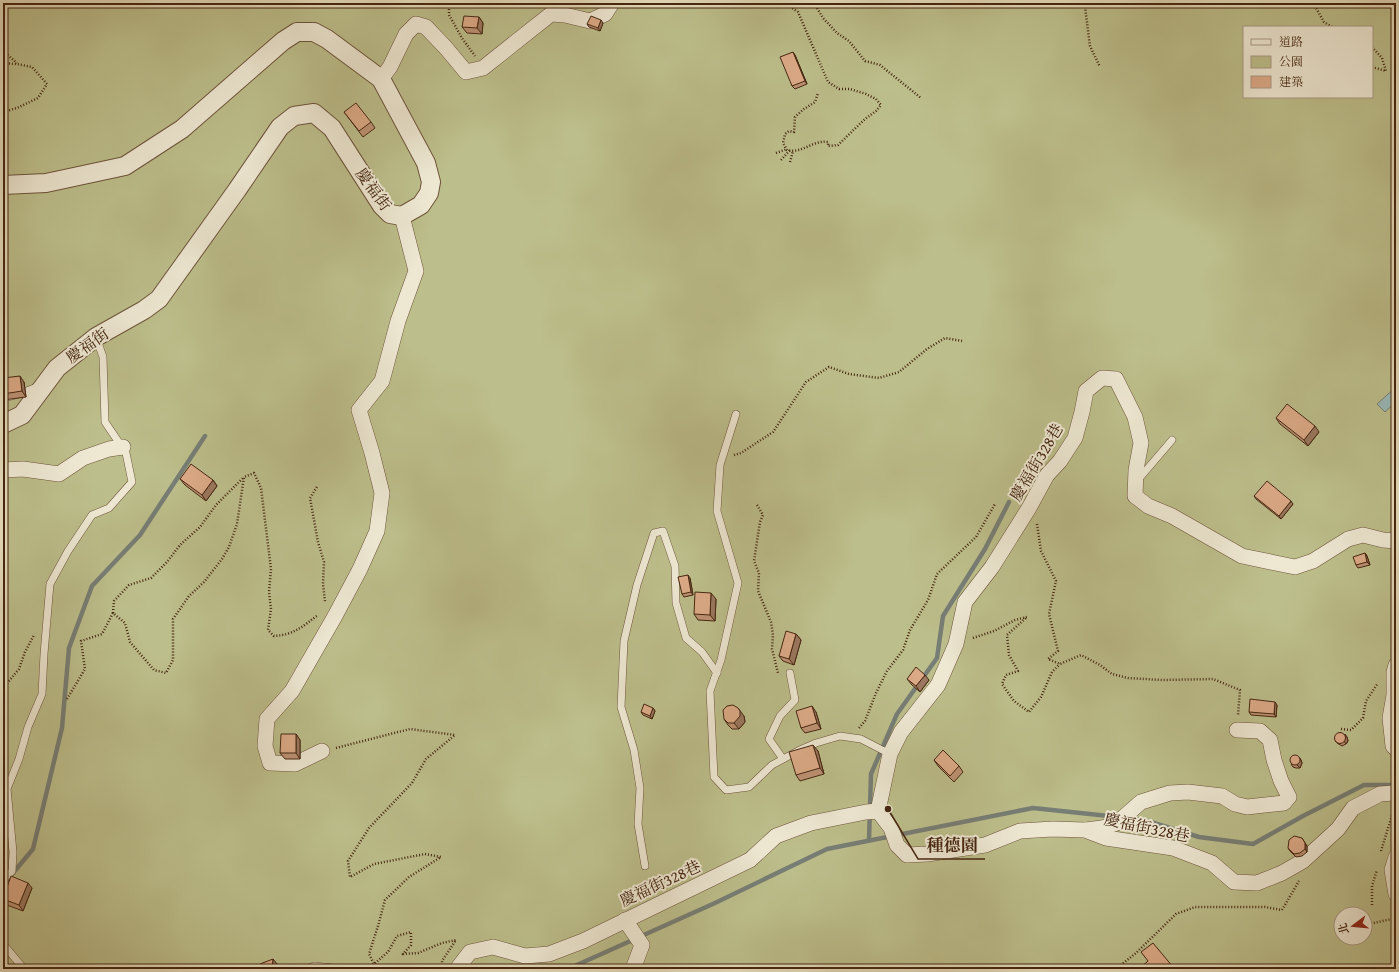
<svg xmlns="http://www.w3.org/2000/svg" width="1399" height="972" font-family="'Gentium Book Plus','Noto Serif TC',serif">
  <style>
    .green { fill: #bcbe8b; stroke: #80724e; fill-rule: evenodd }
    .water { fill: #99b9b9; stroke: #777e75 }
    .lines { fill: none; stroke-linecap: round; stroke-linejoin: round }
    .stream { stroke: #777e75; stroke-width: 4.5 }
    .service-casing { stroke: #6d543b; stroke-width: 8 }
    .minor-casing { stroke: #6d543b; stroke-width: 16 }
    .tertiary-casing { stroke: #6d543b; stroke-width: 20 }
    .path { stroke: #452610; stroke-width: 2.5; stroke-dasharray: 1 2; stroke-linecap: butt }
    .service { stroke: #eee8d3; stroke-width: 7 }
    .minor { stroke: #eee8d3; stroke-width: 15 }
    .tertiary { stroke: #eee8d3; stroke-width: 18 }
    .wall { fill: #bd9274; stroke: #452610 }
    .shaded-wall { fill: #9a775e; stroke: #452610 }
    .building { fill: #dcaa87; stroke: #452610 }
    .labels { text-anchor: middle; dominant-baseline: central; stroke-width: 4; stroke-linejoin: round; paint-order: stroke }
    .street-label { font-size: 16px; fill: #452610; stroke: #eee8d3 }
    .leader { fill: none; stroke: #452610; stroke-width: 1.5 }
    .callout-dot { fill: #452610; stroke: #eee8d3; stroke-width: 1.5 }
    .callout-label { font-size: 17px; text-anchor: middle; font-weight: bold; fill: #452610; stroke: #eee8d3; stroke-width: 4; stroke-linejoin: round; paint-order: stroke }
  </style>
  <rect width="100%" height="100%" fill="#e5dcbb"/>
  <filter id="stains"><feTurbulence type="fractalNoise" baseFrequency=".005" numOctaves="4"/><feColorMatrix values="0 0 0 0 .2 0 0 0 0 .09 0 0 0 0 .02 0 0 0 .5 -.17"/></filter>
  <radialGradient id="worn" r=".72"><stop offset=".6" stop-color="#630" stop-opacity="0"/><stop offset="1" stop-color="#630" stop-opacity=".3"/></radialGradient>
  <path class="green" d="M3 3H1396V969H3ZM1244 27H1372V97H1244ZM1341 914H1365V938H1341Z"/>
  <polygon class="water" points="1396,387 1396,402 1385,412 1377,404"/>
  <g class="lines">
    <g class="stream">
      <polyline points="1127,818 1144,820 1199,837 1253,844 1303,816 1364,785 1396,785"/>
      <polyline points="869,840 871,774 897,714 937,658 943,616 985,549 1009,502"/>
      <polyline points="3,885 33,849 62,728 69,648 92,586 140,535 205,436"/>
      <polyline points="568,969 715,903 827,849 1033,808 1118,817"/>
    </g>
    <g class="service-casing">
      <g id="service">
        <polyline points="3,398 19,394 37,387"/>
        <polyline points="736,414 720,465 717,511 738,583 721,660 710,691 714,777 726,790 749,787 772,765 798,751 816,743 840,736 861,739 890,754"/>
        <polyline points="1137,481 1172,440"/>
        <polyline points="783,759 769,739 780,716 795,700 790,673"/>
        <polyline points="645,866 638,824 640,788 634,750 621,707 624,641 637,585 654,533 663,531 675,566 676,603 686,638 702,652 717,673"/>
        <polyline points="3,880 12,871 13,852 7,789 19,759 28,727 42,694 44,654 50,584 68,551 92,515 109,508 132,482 126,453 105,422 103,357 96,337"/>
        <polyline points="3,944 24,969"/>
        <polyline points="306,969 314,966 343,969"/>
      </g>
    </g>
    <g class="minor-casing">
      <g id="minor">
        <polyline points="381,79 390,67 406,34 416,24 426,27 446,48 466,72 483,68 551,14 565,15 590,21 605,14 612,3"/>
        <polyline points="3,470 23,469 59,474 83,458 109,449 123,447"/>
        <polyline points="1396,665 1394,672 1394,695 1390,718 1393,746 1396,749"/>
        <polyline points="322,751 295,764 270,763 265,746 267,719 292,691 335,616 360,569 377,531 382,493 372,453 359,410 382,381 398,321 416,271 402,216"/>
        <polyline points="878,811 890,754 901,732 938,685 956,644 965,602 992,567 1029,508 1047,475 1060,461 1075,438 1082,412 1086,391 1102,378 1116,379 1135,417 1141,443 1136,470 1135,496 1148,506 1172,516 1242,556 1295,567 1313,561 1348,539 1363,535 1383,540 1396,541"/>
        <polyline points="1086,830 1102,828 1117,823 1141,802 1170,793 1188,792 1222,796 1235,804 1247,807 1284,803 1289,797 1281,781 1274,760 1270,740 1260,731 1237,730"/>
        <polyline points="1396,857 1392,870 1396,894"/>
        <polyline points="625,920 642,945 633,969"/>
        <polyline points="457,969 470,952 493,947 525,956 549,954 583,941 750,860 776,836 811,823 866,812 878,811 891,828 897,845 907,855 927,854 985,845 1020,831 1053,829 1085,830 1106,838 1173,848 1212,863 1234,882 1257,883 1282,873 1303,861 1338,829 1353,808 1380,794 1394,793 1396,794"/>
      </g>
    </g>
    <g class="tertiary-casing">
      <polyline id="tertiary" points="3,185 46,183 125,166 182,129 283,41 297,32 314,32 327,39 381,79 426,163 431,182 429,193 421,205 402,216 390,214 382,206 332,128 314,113 294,116 280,127 237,190 159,299 144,310 96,337 57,368 22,415 3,424"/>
    </g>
    <g class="path">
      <polyline points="449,3 449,15 462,38 475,56"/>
      <path d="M785 3 798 12 828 82 839 89H850L866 94 876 99 881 105 876 111 865 119 838 145 828 146V142C811 140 803 154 787 150L783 143 785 134 789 131 794 132 795 117 804 109 815 102 818 93"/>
      <polyline points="814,3 823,18 837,33 849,41 865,61 880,65 921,98"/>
      <polyline points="1090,3 1085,7 1090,46 1100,67"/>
      <polyline points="1309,3 1316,8 1324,22 1332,27"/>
      <polyline points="1372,47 1382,58 1386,71 1372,67"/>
      <polyline points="3,51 17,63"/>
      <polyline points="3,63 17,64 32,67 47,84 38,98 17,108 3,112"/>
      <polyline points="776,153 787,149"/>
      <polyline points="781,160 790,150"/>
      <polyline points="790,162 793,151"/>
      <polyline points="734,455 741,453 773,432 806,382 829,367 849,374 879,378 899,372 927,349 945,338 962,341"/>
      <polyline points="317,487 310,498 318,542 324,562 323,584 325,602"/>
      <polyline points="757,505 763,515 760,522 754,561 759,573 758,591 771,622 773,635 772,649 778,673"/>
      <polyline points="1037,524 1041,551 1056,581 1049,614 1058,651 1048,659 1060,664 1081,655 1100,665 1112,674 1128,678 1162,680 1213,679 1240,690 1238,715"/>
      <path d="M1396 579C1390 590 1393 601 1396 612"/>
      <polyline points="113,613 114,601 129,585 151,578 167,562 180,545 200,527 216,505 243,478"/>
      <polyline points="973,638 994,631 1015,620 1027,617 1007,635 1009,655 1018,671 1006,675 1002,684 1014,701 1029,712 1041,697 1052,672 1060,664"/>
      <polyline points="3,688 19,669 25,652 34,635"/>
      <path d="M67 699 85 669 81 641 102 634 113 613 125 623 130 642 154 670 166 673 173 660V619L189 596 204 582 222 559 229 547 237 524 244 477 254 473 261 488 271 569 269 592 271 609 268 630 274 636C294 635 303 626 318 615"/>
      <polyline points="859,728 865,721 876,693 887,671 903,650 910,630 928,600 937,574 976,537 995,504"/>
      <polyline points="1341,729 1351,730 1363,718 1366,701 1378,683"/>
      <polyline points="336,748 410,729 455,735 426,759 412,783 369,828 348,861 350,877 374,864 425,854 441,857 409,877 385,900 378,926 369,954 374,964 388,952 397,936 411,932 411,945 403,954 418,953 442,943 456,940 442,961 442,964"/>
      <polyline points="1381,851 1394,809"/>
      <polyline points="1372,905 1372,886 1377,870"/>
      <polyline points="1365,925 1396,918"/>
      <polyline points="1116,969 1136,953 1176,914 1195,907 1265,907 1282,910 1299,881"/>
    </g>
    <use href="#service" class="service"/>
    <use href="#minor" class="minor"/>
    <use href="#tertiary" class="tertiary"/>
  </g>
  <g class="wall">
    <polygon points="15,3 26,3 26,4 22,6 16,5"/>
    <polygon points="479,17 483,23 482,34 467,33 462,27"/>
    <polygon points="603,23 600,31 589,27 587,24"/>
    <polygon points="795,55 807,84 795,89 792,86"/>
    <polygon points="344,112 371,122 375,128 363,137"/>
    <polygon points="3,378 24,382 26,397 3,400"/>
    <polygon points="1276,418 1319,432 1308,446 1280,424"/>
    <polygon points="180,479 213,480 217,486 206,501 185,485"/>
    <polygon points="1254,496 1293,504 1281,519 1256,499"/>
    <polygon points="1365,553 1367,556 1370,565 1358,568 1356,565"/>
    <polygon points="690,578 693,595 684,597 682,594"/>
    <polygon points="716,599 715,621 698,620 694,614"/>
    <polygon points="796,634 801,640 794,665 783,661 779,656"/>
    <polygon points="907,679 929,680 920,692 912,685"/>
    <polygon points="1277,705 1276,717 1251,715 1249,712"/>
    <polygon points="653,708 655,711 652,719 643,715 641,712"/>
    <polygon points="816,712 821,729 805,733 801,728"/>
    <polygon points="744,716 745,722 739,729 732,729 728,725 724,719"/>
    <polygon points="296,734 300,740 300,759 285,759 280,753"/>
    <polygon points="1347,737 1348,741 1346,744 1342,746 1337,743 1335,741"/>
    <polygon points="818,751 824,774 800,781 796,775"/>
    <polygon points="1299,757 1301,760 1302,763 1300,768 1296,768 1293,767 1291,764"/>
    <polygon points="934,760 959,766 963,772 954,782 938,766"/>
    <polygon points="1302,838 1307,846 1307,852 1302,856 1296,857 1290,851 1288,848"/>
    <polygon points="32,888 23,911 7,905 3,899"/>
  </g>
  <g class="shaded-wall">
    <polygon points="479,17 483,23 482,34 477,28"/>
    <polygon points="601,20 603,23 600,31 598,28"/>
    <polygon points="793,52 795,55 807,84 805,81"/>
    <polygon points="20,376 24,382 26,397 22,391"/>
    <polygon points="1315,426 1319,432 1308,446 1304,440"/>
    <polygon points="213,480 217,486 206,501 202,495"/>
    <polygon points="1291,501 1293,504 1281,519 1279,516"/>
    <polygon points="1365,553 1367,556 1370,565 1367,562"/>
    <polygon points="688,575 690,578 693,595 691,592"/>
    <polygon points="711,593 716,599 715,621 710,615"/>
    <polygon points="796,634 801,640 794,665 789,659"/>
    <polygon points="925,675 929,680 920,692 916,686"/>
    <polygon points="1275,702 1277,705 1276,717 1274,714"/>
    <polygon points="812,706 816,712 821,729 817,723"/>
    <polygon points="653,708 655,711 652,719 650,716"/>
    <polygon points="738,708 744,716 745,722 739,729 734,723"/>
    <polygon points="296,734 300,740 300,759 296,753"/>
    <polygon points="1345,734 1347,737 1348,741 1346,744 1344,741"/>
    <polygon points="813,745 818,751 824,774 820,768"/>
    <polygon points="1299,757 1301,760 1302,763 1300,768 1297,765"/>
    <polygon points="1305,843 1307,846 1307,852 1305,849"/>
    <polygon points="28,883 32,888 23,911 19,905"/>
    <polygon points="273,959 278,965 277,969 272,969"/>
  </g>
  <g class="building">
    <polygon points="464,16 479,17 477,28 462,27"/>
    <polygon points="591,16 601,20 598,28 587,24"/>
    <polygon points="793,52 805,81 792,86 780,57"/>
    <polygon points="356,103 371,122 359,131 344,112"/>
    <polygon points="20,376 22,391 3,394 3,378"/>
    <polygon points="1287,404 1315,426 1304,440 1276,418"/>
    <polygon points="191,464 213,480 202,495 180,479"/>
    <polygon points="1267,481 1291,501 1279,516 1254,496"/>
    <polygon points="1365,553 1367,562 1356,565 1353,557"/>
    <polygon points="688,575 691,592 682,594 678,577"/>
    <polygon points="695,592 711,593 710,615 694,614"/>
    <polygon points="786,631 796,634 789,659 779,656"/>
    <polygon points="916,667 925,675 916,686 907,679"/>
    <polygon points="1250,699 1275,702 1274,714 1249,712"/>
    <polygon points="644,704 653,708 650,716 641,712"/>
    <polygon points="733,705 738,708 740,711 740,716 734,723 728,723 724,719 723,710 727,706"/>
    <polygon points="812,706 817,723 801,728 796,711"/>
    <circle cx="1340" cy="738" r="5.5"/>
    <polygon points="281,734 296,734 296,753 280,753"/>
    <polygon points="813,745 820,768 796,775 789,752"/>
    <polygon points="943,750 959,766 950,776 934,760"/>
    <circle cx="1295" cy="760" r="5"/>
    <polygon points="1294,836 1302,838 1305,843 1305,849 1300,853 1294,854 1288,848 1289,840"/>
    <polygon points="11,876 28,883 19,905 3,899"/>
    <polygon points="1153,943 1173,967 1170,969 1139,969 1148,961 1141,952"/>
    <polygon points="273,959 272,969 258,969 260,964"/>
  </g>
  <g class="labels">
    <g class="street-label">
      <text transform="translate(374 189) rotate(54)">慶福街</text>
      <text transform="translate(87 345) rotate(-35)">慶福街</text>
      <text transform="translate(1036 462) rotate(-59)">慶福街328巷</text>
      <text transform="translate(1147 827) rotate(12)">慶福街328巷</text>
      <text transform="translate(660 883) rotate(-25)">慶福街328巷</text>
    </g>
  </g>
  <path class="leader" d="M888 809L918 859H985"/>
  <circle class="callout-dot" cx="888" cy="809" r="4"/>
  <g class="callout-label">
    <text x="952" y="851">種德園</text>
  </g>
  <rect width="1399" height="972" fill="none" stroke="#e5dcbb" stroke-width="16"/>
  <rect x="4" y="4" width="1391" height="964" fill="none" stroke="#452610" stroke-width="2"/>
  <rect x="8" y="8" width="1383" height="956" fill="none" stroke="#452610"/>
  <rect x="1243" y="26" width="130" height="72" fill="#eee8d3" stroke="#aa9a85"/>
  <rect x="1251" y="39" width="20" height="6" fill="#eee8d3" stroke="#aa9a85"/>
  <text x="1279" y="46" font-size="12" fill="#452610">道路</text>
  <rect x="1251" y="56" width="20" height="12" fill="#bcbe8b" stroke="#aa9a85"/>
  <text x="1279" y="66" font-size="12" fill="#452610">公園</text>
  <rect x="1251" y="76" width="20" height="12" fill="#dcaa87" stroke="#aa9a85"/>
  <text x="1279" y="86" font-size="12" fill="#452610">建築</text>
  <g transform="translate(1353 926) rotate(254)"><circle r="19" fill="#eee8d3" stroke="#aa9a85"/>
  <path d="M0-3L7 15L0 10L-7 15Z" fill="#8f2418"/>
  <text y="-6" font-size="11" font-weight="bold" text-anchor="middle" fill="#452610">北</text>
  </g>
  <rect width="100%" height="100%" filter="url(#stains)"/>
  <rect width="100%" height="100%" fill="url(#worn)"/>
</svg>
